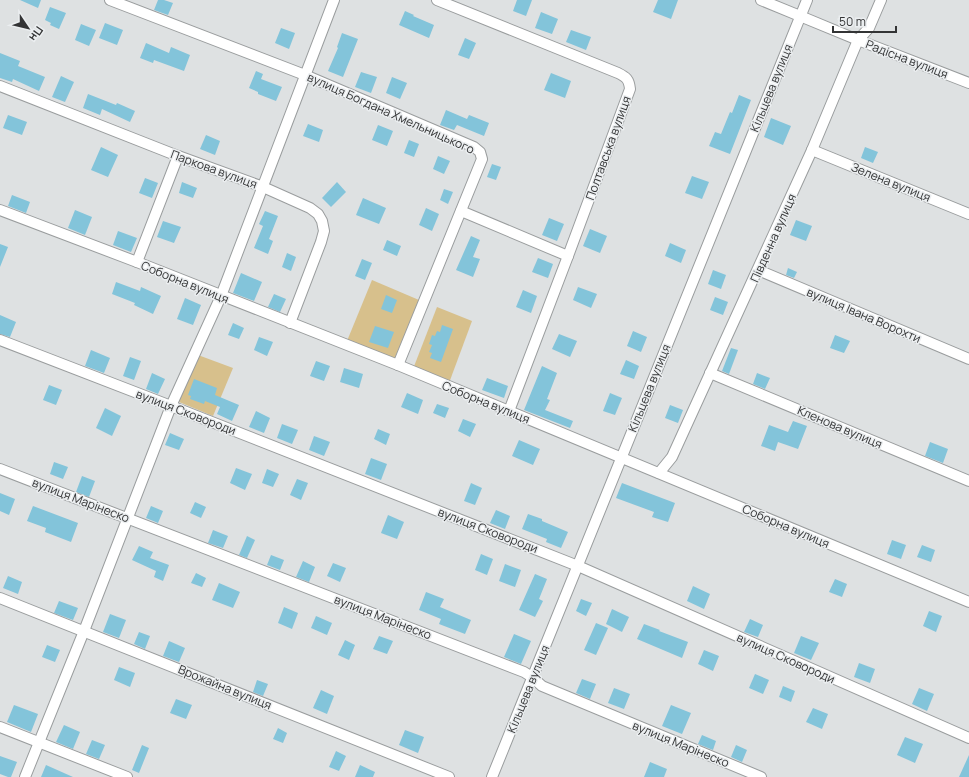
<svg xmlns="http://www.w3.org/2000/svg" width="969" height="777" font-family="Manrope,sans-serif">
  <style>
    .green { fill: #d7c08c }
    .building { fill: #83c4da }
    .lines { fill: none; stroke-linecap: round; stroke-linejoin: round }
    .minor-casing { stroke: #9a9d9e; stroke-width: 12 }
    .minor { stroke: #fff; stroke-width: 10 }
    .labels { text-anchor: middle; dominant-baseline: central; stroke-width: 3; stroke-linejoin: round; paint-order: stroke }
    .street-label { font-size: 12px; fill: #333435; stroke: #ebeef0 }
  </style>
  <rect width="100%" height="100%" fill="#dee1e2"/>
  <g class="green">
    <polygon points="372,280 419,300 394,360 347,341"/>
    <polygon points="437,307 472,321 449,383 413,369"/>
    <polygon points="198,355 233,368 213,416 179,402"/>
  </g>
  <g class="building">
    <polygon points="20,0 41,0 38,8"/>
    <polygon points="158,0 164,0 173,3 168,15 154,10"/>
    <polygon points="517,0 532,0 526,16 513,11"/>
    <polygon points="658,0 678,0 671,19 653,12"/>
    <polygon points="50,7 66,13 59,29 50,25 51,23 45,20"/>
    <polygon points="405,11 414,15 413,16 434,25 429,38 399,25"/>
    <polygon points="541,12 558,19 552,34 535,28"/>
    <polygon points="105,23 123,30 117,45 99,38"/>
    <polygon points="81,24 96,30 89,46 75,40"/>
    <polygon points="281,28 295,33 289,49 275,43"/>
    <polygon points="571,30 591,37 586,50 566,42"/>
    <polygon points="342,33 358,39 343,77 328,71 338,48 337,47"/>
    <polygon points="465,38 476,43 469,59 458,55"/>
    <polygon points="146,43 169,53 171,47 190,55 184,71 154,60 153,63 140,58"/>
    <polygon points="0,53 20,61 18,66 45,77 39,91 13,79 12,82 0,78"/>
    <polygon points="256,71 263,74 261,79 282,87 276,101 258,94 258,92 249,88"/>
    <polygon points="361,72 377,77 371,93 355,87"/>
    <polygon points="551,73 571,81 565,98 544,90"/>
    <polygon points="61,76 74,82 65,102 52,97"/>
    <polygon points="392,77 407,83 400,99 386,93"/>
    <polygon points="88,94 116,105 117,103 135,111 130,122 102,109 100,115 83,108"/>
    <polygon points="739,95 751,100 730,154 709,146 715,132 721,134 730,112 732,113"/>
    <polygon points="446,110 467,119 469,115 489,123 484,136 457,125 454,130 440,125"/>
    <polygon points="8,115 27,122 22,135 3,128"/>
    <polygon points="771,118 791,126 783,145 764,137"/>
    <polygon points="308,124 323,130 319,142 303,136"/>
    <polygon points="378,125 393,131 387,146 372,140"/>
    <polygon points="206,135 220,141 215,155 200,149"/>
    <polygon points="409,140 419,144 414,157 404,153"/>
    <polygon points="101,147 118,155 108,177 91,170"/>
    <polygon points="865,147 878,152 873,163 861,158"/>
    <polygon points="438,156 450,161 444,174 433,169"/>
    <polygon points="492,164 501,167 496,180 487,177"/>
    <polygon points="692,176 709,182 702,199 685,193"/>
    <polygon points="145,178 158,183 152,198 139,193"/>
    <polygon points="182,182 197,188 193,198 179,193"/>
    <polygon points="337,182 346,192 331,207 322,198"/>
    <polygon points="444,189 453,192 448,204 440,200"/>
    <polygon points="12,195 30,202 26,213 8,206"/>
    <polygon points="363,198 386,208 379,224 356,215"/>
    <polygon points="426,208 439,214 432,231 419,225"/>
    <polygon points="75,210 92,217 85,235 68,228"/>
    <polygon points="265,211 278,216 269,239 273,241 268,254 254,248 263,226 259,224"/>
    <polygon points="549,218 564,224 557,241 542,235"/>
    <polygon points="796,220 812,226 806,241 790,235"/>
    <polygon points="163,221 181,227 174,243 157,237"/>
    <polygon points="590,229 607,236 600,253 583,246"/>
    <polygon points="118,231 137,238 131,252 113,245"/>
    <polygon points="471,236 480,240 473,257 480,259 473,277 456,270"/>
    <polygon points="387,240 401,246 397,256 383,250"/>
    <polygon points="670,243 686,250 681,263 665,256"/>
    <polygon points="0,244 8,247 0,267"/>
    <polygon points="287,253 296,257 291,271 282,267"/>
    <polygon points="538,258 553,264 548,278 532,272"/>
    <polygon points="362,259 372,263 365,280 355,276"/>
    <polygon points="788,268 797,272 794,278 786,275"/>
    <polygon points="713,270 726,275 721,289 708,284"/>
    <polygon points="241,273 262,282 254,301 233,293"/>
    <polygon points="116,282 140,291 141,287 161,296 153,314 134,305 135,303 112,294"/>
    <polygon points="578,287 597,294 591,308 573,300"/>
    <polygon points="523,290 537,296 531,313 516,307"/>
    <polygon points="274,294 286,299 280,312 268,307"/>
    <polygon points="386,295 397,300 392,313 381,309"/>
    <polygon points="715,297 728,302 723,315 710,310"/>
    <polygon points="185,298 201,305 193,325 177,319"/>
    <polygon points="0,315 16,322 10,337 0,334"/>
    <polygon points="233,323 244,328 239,339 228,335"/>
    <polygon points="442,325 453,329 441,362 430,358 432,353 429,352 432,345 429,344 432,335 435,336 437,331 440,332"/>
    <polygon points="375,326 394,332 388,348 369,342"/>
    <polygon points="633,331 647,337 641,352 627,346"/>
    <polygon points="559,334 577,341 570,357 552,349"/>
    <polygon points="835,335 850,341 844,353 830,348"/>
    <polygon points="259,337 273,342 267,356 254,350"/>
    <polygon points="731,348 738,350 729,374 722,371"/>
    <polygon points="91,350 110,358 104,373 85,366"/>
    <polygon points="130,357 141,361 134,380 123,376"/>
    <polygon points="626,360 639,366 634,379 620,374"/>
    <polygon points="316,361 330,366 324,381 310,376"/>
    <polygon points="542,366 557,373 547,399 550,400 545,410 573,421 570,428 524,410"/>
    <polygon points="344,368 363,374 359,388 340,382"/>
    <polygon points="152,373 165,379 158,394 146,389"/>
    <polygon points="757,373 770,378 765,389 753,384"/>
    <polygon points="487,378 508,386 504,398 482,390"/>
    <polygon points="194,379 217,388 215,395 239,405 232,421 217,414 220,407 205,401 204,404 190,399 191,396 188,395"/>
    <polygon points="49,385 62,390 56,405 43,400"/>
    <polygon points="407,393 423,400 418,414 401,407"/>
    <polygon points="610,393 622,398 615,415 603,411"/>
    <polygon points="437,404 449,408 445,418 433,413"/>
    <polygon points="670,405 683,410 678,423 665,418"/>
    <polygon points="105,408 121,416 112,436 96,428"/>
    <polygon points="256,411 270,418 264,433 249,427"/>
    <polygon points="463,419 476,424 470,437 458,431"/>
    <polygon points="793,421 807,426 798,449 778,442 775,451 761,446 769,425 788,432"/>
    <polygon points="282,424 298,430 292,444 277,438"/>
    <polygon points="378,429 390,434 386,445 374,439"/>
    <polygon points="170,433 184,439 179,450 165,445"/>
    <polygon points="314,436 330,442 324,456 309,450"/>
    <polygon points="519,440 540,449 533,465 512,456"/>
    <polygon points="930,442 948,449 943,463 925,456"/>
    <polygon points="371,458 387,464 381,480 365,474"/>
    <polygon points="54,462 68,467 63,479 50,474"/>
    <polygon points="236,468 252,474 245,490 230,483"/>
    <polygon points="267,469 279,474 273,487 262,483"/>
    <polygon points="82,476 95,481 89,497 76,492"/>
    <polygon points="297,479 308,483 301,500 290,495"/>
    <polygon points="471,483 482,488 475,505 464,501"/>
    <polygon points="622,483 675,503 668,522 652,517 654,512 616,498"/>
    <polygon points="0,493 15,499 9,515 0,511"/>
    <polygon points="195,502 206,507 201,518 190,513"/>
    <polygon points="33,506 78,523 71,542 45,532 46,528 27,521"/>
    <polygon points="151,506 163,511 158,523 146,518"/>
    <polygon points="496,510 510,516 505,529 490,523"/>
    <polygon points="528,514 542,519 542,521 568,532 561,548 546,542 547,539 522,529"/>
    <polygon points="388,515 404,522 397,539 381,533"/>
    <polygon points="213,530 228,536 223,548 208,543"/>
    <polygon points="247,536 255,540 247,558 239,555"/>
    <polygon points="892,540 906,545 901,559 887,554"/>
    <polygon points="922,545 935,550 931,562 917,557"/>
    <polygon points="139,546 153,552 150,558 169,565 163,581 154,577 156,571 132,560"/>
    <polygon points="481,554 493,559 487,575 475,570"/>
    <polygon points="271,555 284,560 280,570 267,565"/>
    <polygon points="303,561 315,567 309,582 296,577"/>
    <polygon points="333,563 346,568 340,582 327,576"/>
    <polygon points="505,564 521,570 515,587 499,581"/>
    <polygon points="196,573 206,578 202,587 191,583"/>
    <polygon points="535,574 547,579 539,599 543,601 535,617 519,610"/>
    <polygon points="8,576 22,582 18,594 3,588"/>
    <polygon points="835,579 847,584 842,597 829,592"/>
    <polygon points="219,583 240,592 233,608 212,600"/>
    <polygon points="693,586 710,594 704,609 687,601"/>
    <polygon points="426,592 444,599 440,607 471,620 465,634 439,624 441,619 419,610"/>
    <polygon points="581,599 592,603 586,616 576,611"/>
    <polygon points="59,601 78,608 73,620 54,613"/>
    <polygon points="284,607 298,613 292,629 278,623"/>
    <polygon points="612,609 629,617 622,632 606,624"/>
    <polygon points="929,611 942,616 936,632 923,626"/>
    <polygon points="110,614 126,620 119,638 103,632"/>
    <polygon points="316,616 332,623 327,635 311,628"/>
    <polygon points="750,619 763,625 758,637 744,632"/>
    <polygon points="596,623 608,628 596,655 584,650"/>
    <polygon points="644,624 660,630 659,631 688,642 682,658 637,639"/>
    <polygon points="139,632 150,636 145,649 134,644"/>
    <polygon points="514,634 531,641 521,664 504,657"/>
    <polygon points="379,636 393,641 387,654 373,649"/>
    <polygon points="801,636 819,643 811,660 794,653"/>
    <polygon points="345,640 355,645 349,660 338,655"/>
    <polygon points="169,641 185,648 179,662 163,656"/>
    <polygon points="47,645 60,650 55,662 42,657"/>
    <polygon points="704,650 719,656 713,671 698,664"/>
    <polygon points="859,663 875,669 870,683 854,677"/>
    <polygon points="119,667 135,673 130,687 114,680"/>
    <polygon points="755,674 769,680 763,694 749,688"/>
    <polygon points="582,679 596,684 590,699 576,693"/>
    <polygon points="257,680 268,684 263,696 253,692"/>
    <polygon points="783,686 795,691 791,702 779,697"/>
    <polygon points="614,688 630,694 624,709 608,703"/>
    <polygon points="919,688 934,694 927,711 912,704"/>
    <polygon points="321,690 334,696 327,714 313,708"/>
    <polygon points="176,699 192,705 186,719 170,713"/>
    <polygon points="14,705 38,714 31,732 7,722"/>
    <polygon points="671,705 691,713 682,734 662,726"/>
    <polygon points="813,708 828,714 822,729 806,722"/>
    <polygon points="64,725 80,732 73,749 56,742"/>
    <polygon points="278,728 287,733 283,743 273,739"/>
    <polygon points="405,730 424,737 418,753 399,745"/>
    <polygon points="702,735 716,741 713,750 698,744"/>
    <polygon points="905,737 923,744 915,763 897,755"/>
    <polygon points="92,740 105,745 99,759 86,754"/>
    <polygon points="142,745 149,748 139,773 132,770"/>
    <polygon points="736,745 747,750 742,762 731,757"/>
    <polygon points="336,751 346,756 339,771 329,767"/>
    <polygon points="969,755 969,777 959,777"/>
    <polygon points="0,756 17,762 11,777 8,777 0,774"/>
    <polygon points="650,762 667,769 664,777 644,777"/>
    <polygon points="46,765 73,777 41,777"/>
    <polygon points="360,765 375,772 373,777 355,777"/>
  </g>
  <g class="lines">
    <g class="minor-casing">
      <g id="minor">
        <polyline points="110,0 305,75 474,147 480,152 482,159 398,365"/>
        <path d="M437 0 618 73C626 77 629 79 630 89L568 256 509 411"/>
        <polyline points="761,0 800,16 858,40 969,83"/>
        <polyline points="0,86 178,156 263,187 310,208 318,214 322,221 324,231 321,242 290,323"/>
        <polyline points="812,150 969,214"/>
        <polyline points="0,210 137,262 398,365 969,602"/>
        <polyline points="461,211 568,256"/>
        <polyline points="137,262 178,156"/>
        <polyline points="758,270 969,359"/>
        <polyline points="0,340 171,406 578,566 969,738"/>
        <polyline points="710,373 969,481"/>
        <polyline points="0,469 524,672 532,677 542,686 761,777"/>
        <polyline points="659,473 672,457 812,150 858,40 869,28 881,0"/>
        <polyline points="0,598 449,777"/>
        <polyline points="0,727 127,777"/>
        <polyline points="25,777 84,631 171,406 221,296 334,0"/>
        <polyline points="492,777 807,0"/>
      </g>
    </g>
    <use href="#minor" class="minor"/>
  </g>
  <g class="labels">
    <g class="street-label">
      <text transform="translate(907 59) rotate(21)">Радісна вулиця</text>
      <text transform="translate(771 88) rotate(-68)">Кільцева вулиця</text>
      <text transform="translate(391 113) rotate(24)">вулиця Богдана Хмельницького</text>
      <text transform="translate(608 148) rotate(-70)">Полтавська вулиця</text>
      <text transform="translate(214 169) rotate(20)">Паркова вулиця</text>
      <text transform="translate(891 182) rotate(22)">Зелена вулиця</text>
      <text transform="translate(773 238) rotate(-66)">Південна вулиця</text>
      <text transform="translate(185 282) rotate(22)">Соборна вулиця</text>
      <text transform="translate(864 315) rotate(23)">вулиця Івана Ворохти</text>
      <text transform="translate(649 388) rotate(-68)">Кільцева вулиця</text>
      <text transform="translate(486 402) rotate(22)">Соборна вулиця</text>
      <text transform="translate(186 412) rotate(21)">вулиця Сковороди</text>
      <text transform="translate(840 427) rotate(23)">Кленова вулиця</text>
      <text transform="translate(81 500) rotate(21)">вулиця Марінеско</text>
      <text transform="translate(786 526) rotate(23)">Соборна вулиця</text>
      <text transform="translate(488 530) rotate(21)">вулиця Сковороди</text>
      <text transform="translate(383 617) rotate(21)">вулиця Марінеско</text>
      <text transform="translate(786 658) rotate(24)">вулиця Сковороди</text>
      <text transform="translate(225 687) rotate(22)">Врожайна вулиця</text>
      <text transform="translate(528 689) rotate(-68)">Кільцева вулиця</text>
      <text transform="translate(681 744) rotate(22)">вулиця Марінеско</text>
    </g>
  </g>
  <g transform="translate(28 28) rotate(125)" stroke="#ebeef0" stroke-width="3" paint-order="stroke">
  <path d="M0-3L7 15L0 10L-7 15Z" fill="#333435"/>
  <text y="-6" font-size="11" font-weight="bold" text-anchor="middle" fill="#333435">Пн</text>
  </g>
  <path d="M833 26v6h63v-6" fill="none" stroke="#333435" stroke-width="2"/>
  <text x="839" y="26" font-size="12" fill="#333435" stroke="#ebeef0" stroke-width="3" paint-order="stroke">50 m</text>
</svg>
